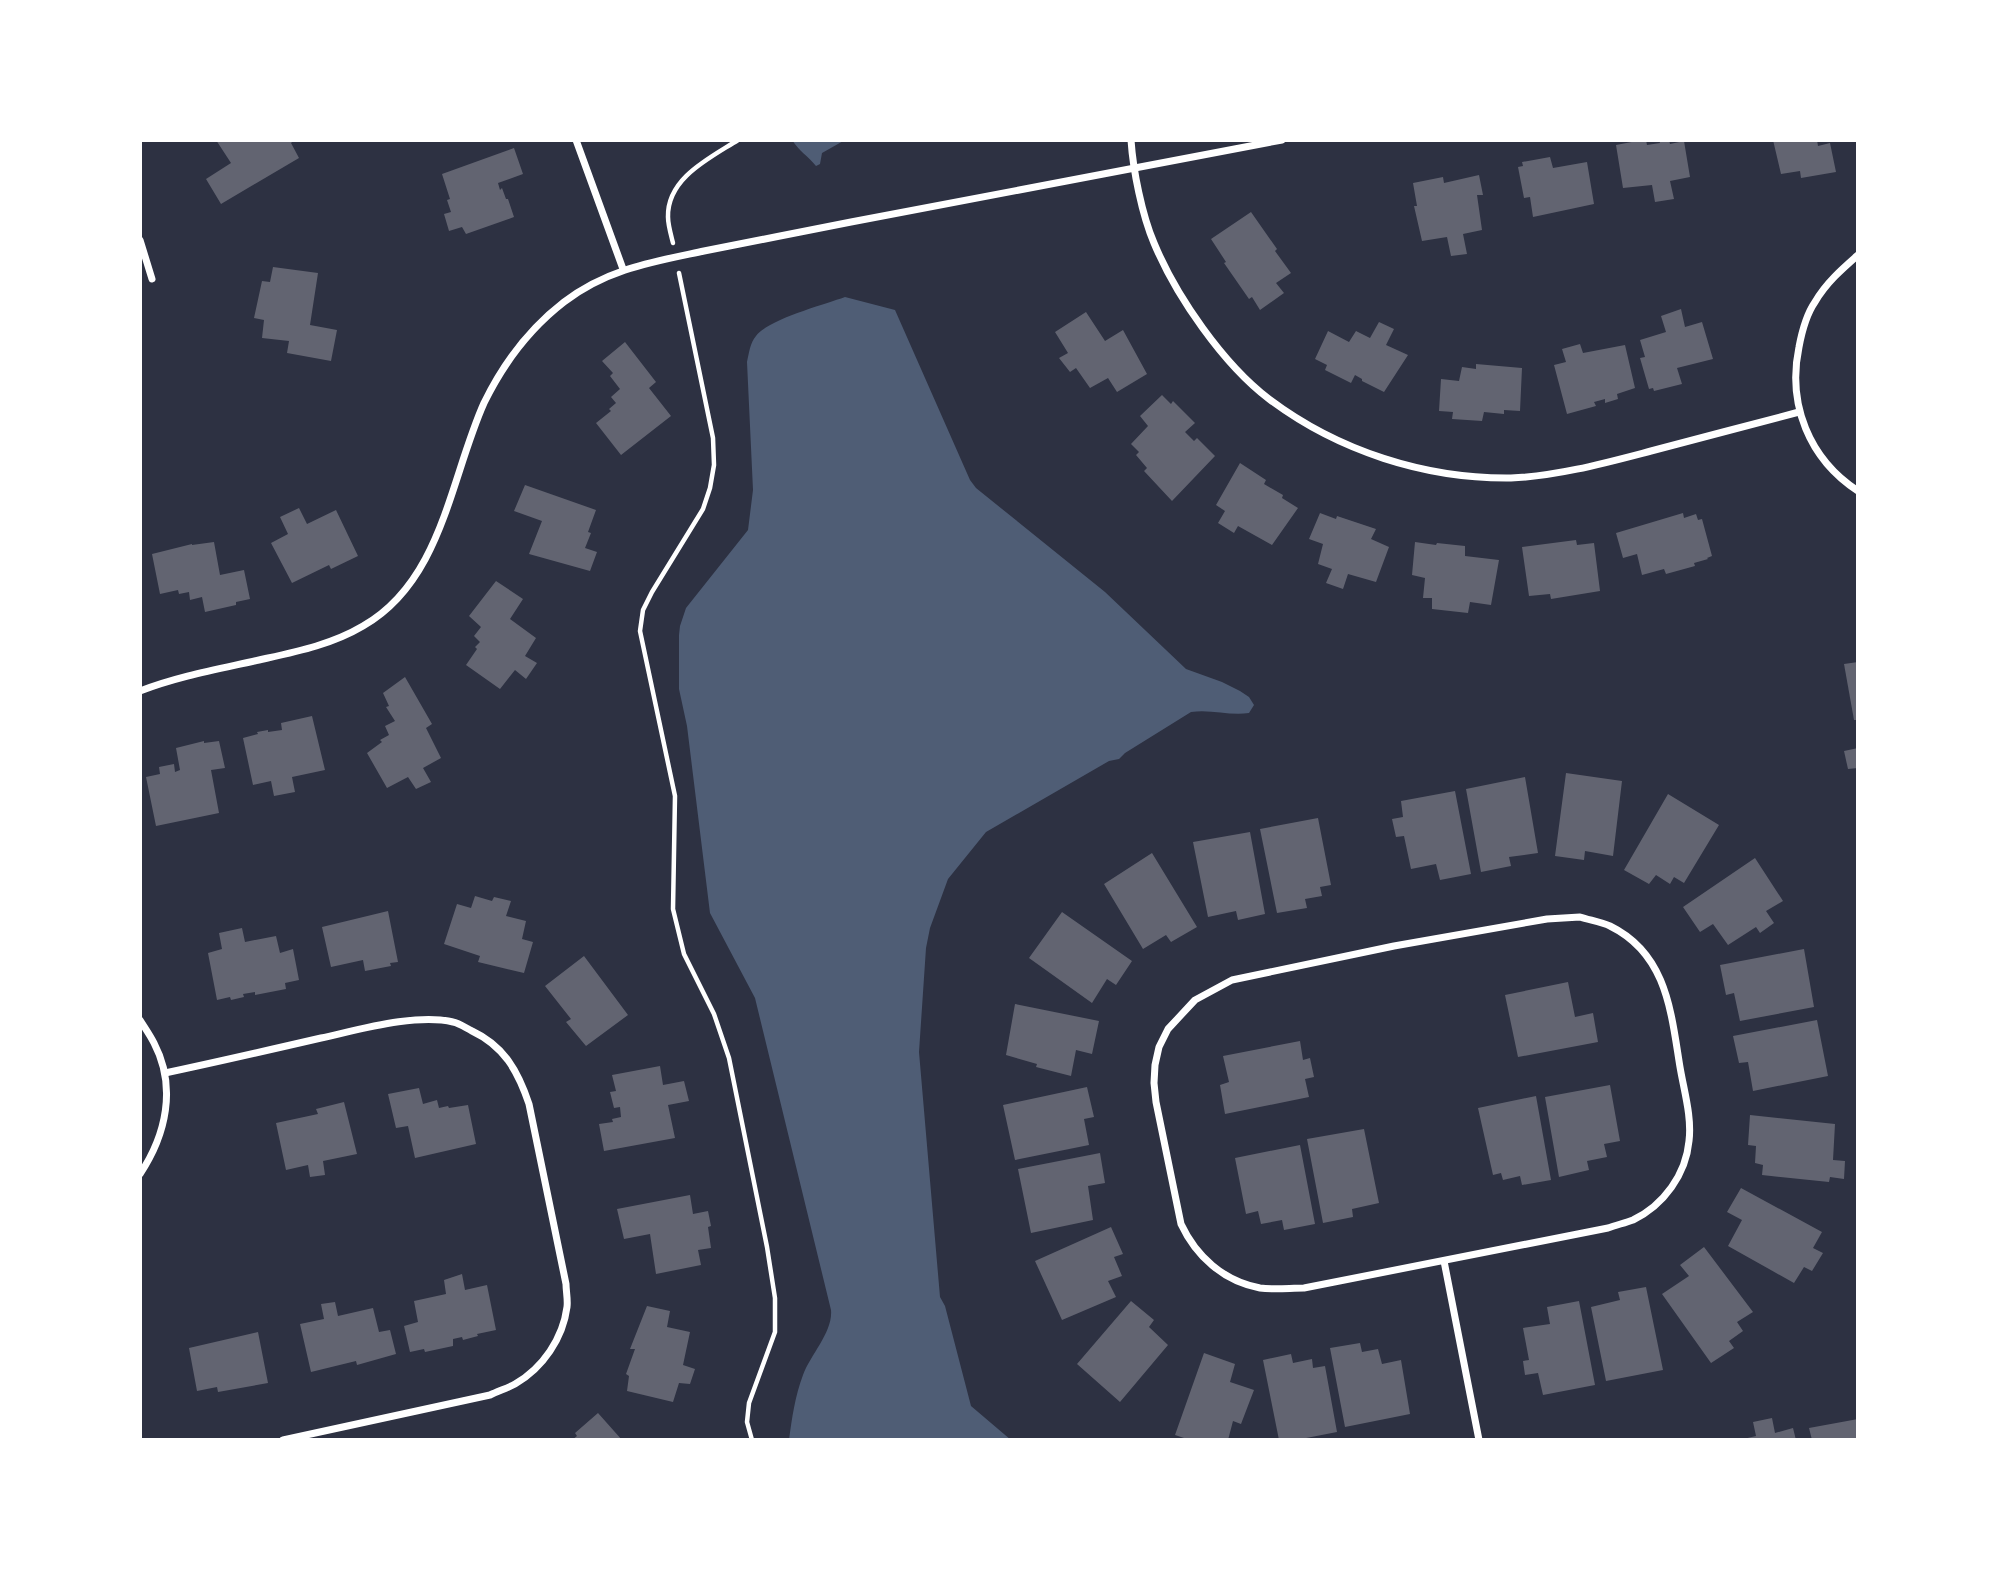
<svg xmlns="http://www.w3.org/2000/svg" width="1998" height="1580" font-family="Manrope,sans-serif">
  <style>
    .water { fill: #4f5d75 }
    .building { fill: #626471 }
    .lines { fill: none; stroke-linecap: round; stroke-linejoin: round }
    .path { stroke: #fff; stroke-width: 4.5 }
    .minor { stroke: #fff; stroke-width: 7 }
  </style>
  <rect width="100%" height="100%" fill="#2d3142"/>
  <g class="water">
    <path d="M792 140H845L822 153 820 164 816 166C808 156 799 151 792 140Z"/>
    <path d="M845 297 895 310 970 480 976 488 1105 592 1186 669 1222 682 1240 691 1249 697 1254 705 1249 713C1230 716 1211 709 1191 712L1125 753 1119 759 1109 761 986 832 948 879 930 928 926 948 919 1052 940 1297 945 1306 971 1406 1011 1440H789C792 1418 795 1396 803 1375 811 1354 833 1332 831 1310L755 998 710 913 687 726 679 689V635L680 626 686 608 748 530 753 490 747 362C749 353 750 343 756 336 769 319 823 305 845 297Z"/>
  </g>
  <g class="building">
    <polygon points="216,140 294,140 291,143 299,158 221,204 206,179 231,163"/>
    <polygon points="1642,140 1646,140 1647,145 1660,143 1659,140 1669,140 1670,144 1684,141 1690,177 1670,181 1674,199 1655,202 1652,185 1623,188 1616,145"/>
    <polygon points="1773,140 1817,140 1818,146 1830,143 1836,172 1801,178 1800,171 1781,174"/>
    <polygon points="514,148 523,174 498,183 500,190 502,188 506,199 508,199 514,217 466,234 462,227 449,231 444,214 451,212 447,200 450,199 442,174"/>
    <polygon points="1550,157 1553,168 1587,162 1594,204 1533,217 1530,197 1524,198 1518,167 1523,166 1522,162"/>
    <polygon points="1479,175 1483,195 1477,195 1482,230 1463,234 1467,254 1451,256 1447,237 1422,241 1414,206 1417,206 1413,183 1443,177 1444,183"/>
    <polygon points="1251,212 1277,249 1275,251 1291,273 1276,283 1284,293 1260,310 1252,297 1249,299 1224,263 1226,262 1211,239"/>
    <polygon points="273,267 318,273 310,325 337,330 331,361 287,353 289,341 262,338 264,320 254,318 262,281 270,282"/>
    <polygon points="1681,309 1685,327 1702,322 1713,359 1677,368 1682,384 1654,391 1653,388 1649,389 1640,358 1645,357 1640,340 1666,332 1661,316"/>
    <polygon points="1086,312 1105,341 1123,330 1147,374 1117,392 1108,378 1090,388 1076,368 1070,372 1059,358 1068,353 1055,332"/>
    <polygon points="1379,322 1394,329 1386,345 1408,355 1384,392 1362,381 1362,379 1355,375 1351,383 1325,370 1327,365 1315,359 1328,331 1349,342 1356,331 1370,338"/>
    <polygon points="625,342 656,382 649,388 671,416 621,455 596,423 611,411 609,409 616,403 611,397 620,389 610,376 613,373 602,361"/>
    <polygon points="1580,344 1583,353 1625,345 1635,388 1617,394 1618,399 1605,403 1605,399 1594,402 1596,406 1567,414 1554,365 1566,362 1562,349"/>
    <polygon points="1476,364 1522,368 1520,411 1504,410 1504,414 1484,412 1482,421 1452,419 1453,412 1439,411 1441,379 1459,381 1462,367 1476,369"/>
    <polygon points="1162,395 1171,404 1173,401 1195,423 1185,432 1194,441 1197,438 1215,456 1172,501 1144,471 1147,468 1136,455 1139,452 1131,444 1148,426 1140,416"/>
    <polygon points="1240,463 1266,480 1264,484 1283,495 1282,498 1298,508 1272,545 1238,526 1234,533 1218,523 1225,511 1216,505"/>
    <polygon points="525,485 596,510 588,532 591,533 585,548 597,552 590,571 529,554 542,521 514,511"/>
    <polygon points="299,508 307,524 336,510 358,556 331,569 329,565 292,583 271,543 288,534 280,517"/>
    <polygon points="1320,513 1336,519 1337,516 1376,529 1371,539 1389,547 1376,582 1348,574 1343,589 1326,583 1332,569 1318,564 1323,544 1309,539"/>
    <polygon points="1683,513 1684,518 1696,514 1698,520 1702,519 1712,556 1707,558 1708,559 1694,563 1695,566 1666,574 1664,569 1642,575 1637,554 1623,558 1616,533"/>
    <polygon points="1576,540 1577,545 1594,543 1600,591 1551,599 1550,594 1529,596 1522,547"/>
    <polygon points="214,542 220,575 244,570 250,599 236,602 236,605 205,612 202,597 190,600 189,592 179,594 178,590 160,594 152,554 192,544 192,545"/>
    <polygon points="1415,542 1436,545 1437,543 1465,546 1465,556 1499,560 1491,605 1470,602 1468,613 1432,609 1432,598 1423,598 1425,578 1412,575"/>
    <polygon points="496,581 523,599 510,619 536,638 525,656 537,663 526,679 515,670 500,689 466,665 477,649 475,647 480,642 474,636 481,627 469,616"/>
    <polygon points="1858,662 1858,720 1854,720 1844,664"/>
    <polygon points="405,677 432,724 426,728 441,758 423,768 431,782 416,789 408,777 387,788 367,753 382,742 380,740 389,735 385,726 395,721 386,707 389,706 383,693"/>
    <polygon points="312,716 325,770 292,777 295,792 274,796 271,781 253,785 243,738 258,734 257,732 268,730 268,732 282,730 281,723"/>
    <polygon points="204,741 204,743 219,741 225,768 211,770 219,813 156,826 146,777 160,774 159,767 174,764 175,772 180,770 176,748"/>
    <polygon points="1858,748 1858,768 1848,769 1844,751"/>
    <polygon points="1566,773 1622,781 1613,856 1585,851 1584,860 1555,856"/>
    <polygon points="1525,777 1538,853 1509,857 1511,866 1481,872 1466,789"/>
    <polygon points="1455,791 1471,874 1440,880 1436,864 1411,869 1404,836 1396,837 1392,819 1403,817 1401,801"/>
    <polygon points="1668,794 1719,825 1684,883 1674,877 1670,884 1656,875 1649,884 1624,870"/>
    <polygon points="1318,818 1331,885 1320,887 1322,896 1305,899 1307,908 1277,913 1260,829"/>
    <polygon points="1250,832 1265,914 1238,920 1236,911 1208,917 1193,842"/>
    <polygon points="1152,853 1197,927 1171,942 1166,935 1143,949 1104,884"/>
    <polygon points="1755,858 1783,901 1766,911 1774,923 1760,933 1756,927 1728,945 1713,924 1700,932 1683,907"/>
    <polygon points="475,896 492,901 494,897 511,901 506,916 526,921 522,939 533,942 524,973 478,962 480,956 444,944 457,904 471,908"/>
    <polygon points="388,911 398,962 390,963 391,966 365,971 363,960 331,967 322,927"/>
    <polygon points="1062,912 1132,961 1116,985 1107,979 1092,1003 1029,958"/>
    <polygon points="242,928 245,942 276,936 280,953 293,949 299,980 285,983 286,989 255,995 255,992 243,994 244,997 231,1000 230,997 217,1000 208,953 222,949 219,933"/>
    <polygon points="1804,949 1814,1007 1740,1021 1734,993 1726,995 1720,965"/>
    <polygon points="584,956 628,1015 586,1046 566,1022 571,1019 545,986"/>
    <polygon points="1568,982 1575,1017 1593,1013 1598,1042 1518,1057 1505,995"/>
    <polygon points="1015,1004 1099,1021 1092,1054 1076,1050 1071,1076 1036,1067 1037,1064 1006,1055"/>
    <polygon points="1817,1020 1828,1076 1753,1091 1748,1062 1739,1063 1733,1036"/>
    <polygon points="1300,1041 1303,1060 1310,1058 1314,1077 1305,1079 1309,1097 1225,1114 1220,1085 1229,1082 1223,1056"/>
    <polygon points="660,1066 663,1085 684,1081 689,1101 668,1105 675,1138 604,1151 599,1124 613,1122 612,1119 621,1117 620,1107 614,1108 610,1092 616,1091 612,1075"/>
    <polygon points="1610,1085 1620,1141 1604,1144 1607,1157 1587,1161 1589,1170 1559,1177 1545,1097"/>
    <polygon points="1087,1087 1094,1117 1084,1119 1089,1145 1015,1160 1003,1105"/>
    <polygon points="419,1088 423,1104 437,1100 439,1108 448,1106 449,1108 468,1105 476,1144 415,1158 408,1126 396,1128 388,1094"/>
    <polygon points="1536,1096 1551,1180 1522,1185 1520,1176 1503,1180 1501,1173 1493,1175 1478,1108"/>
    <polygon points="344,1102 357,1154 323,1161 325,1175 310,1177 308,1165 286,1170 276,1123 318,1114 316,1109"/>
    <polygon points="1750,1115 1835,1124 1833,1160 1845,1161 1844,1179 1830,1177 1829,1182 1762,1175 1763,1165 1755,1163 1756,1146 1748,1145"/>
    <polygon points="1364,1129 1379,1203 1352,1209 1353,1217 1323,1223 1307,1139"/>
    <polygon points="1300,1145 1315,1224 1284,1230 1282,1220 1261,1224 1258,1211 1246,1214 1235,1158"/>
    <polygon points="1100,1153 1105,1183 1088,1186 1093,1220 1031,1233 1018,1169"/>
    <polygon points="1741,1188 1822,1232 1813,1248 1823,1253 1812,1271 1804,1267 1794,1283 1728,1246 1742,1220 1727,1212"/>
    <polygon points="690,1195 693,1214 708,1211 711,1226 708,1227 711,1248 698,1250 701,1265 656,1274 650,1234 624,1239 617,1209"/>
    <polygon points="1111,1227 1123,1254 1114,1257 1122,1276 1108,1281 1116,1297 1062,1320 1035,1261"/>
    <polygon points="1704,1247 1753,1312 1737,1322 1743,1331 1729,1341 1734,1348 1711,1363 1662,1294 1689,1276 1680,1265"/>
    <polygon points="462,1274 465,1290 487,1285 496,1330 477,1334 478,1336 463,1340 462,1337 453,1339 453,1346 425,1352 424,1349 410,1352 404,1326 418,1322 414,1301 446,1294 444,1280"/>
    <polygon points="1646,1287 1663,1370 1606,1381 1591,1307 1620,1300 1618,1292"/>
    <polygon points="1131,1301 1154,1320 1149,1327 1168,1345 1120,1402 1077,1364"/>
    <polygon points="1579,1301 1595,1385 1543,1395 1538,1373 1525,1375 1523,1361 1529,1360 1523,1328 1550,1324 1547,1307"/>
    <polygon points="335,1302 338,1316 373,1308 379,1332 390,1330 396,1354 357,1365 356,1361 311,1372 300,1324 324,1319 321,1304"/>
    <polygon points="647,1306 670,1311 667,1327 690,1332 683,1365 695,1369 690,1384 679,1383 673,1402 627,1391 629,1376 626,1374 635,1349 630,1349"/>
    <polygon points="258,1332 268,1383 218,1392 217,1387 197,1391 189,1348"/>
    <polygon points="1360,1343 1362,1352 1378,1349 1382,1364 1401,1360 1410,1414 1345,1427 1330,1348"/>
    <polygon points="1204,1353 1235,1364 1230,1382 1254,1390 1241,1424 1233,1421 1228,1440 1190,1440 1175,1435"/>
    <polygon points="1291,1354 1293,1363 1312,1359 1313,1368 1325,1366 1337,1432 1296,1440 1279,1440 1263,1360"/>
    <polygon points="598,1413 622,1440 572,1440 577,1436 575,1433"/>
    <polygon points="1772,1418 1775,1433 1793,1428 1796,1440 1739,1440 1756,1436 1753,1422"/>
    <polygon points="1858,1419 1858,1440 1812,1440 1809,1428"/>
  </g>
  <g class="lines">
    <g class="path">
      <path d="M673 243C671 235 668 225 668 217 667 178 710 158 738 140"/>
      <polyline points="679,273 713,438 714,465 710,488 703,509 652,592 643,610 640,631 675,796 673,909 684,954 714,1014 729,1058 767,1247 775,1298 775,1332 749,1403 747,1422 752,1440"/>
    </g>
    <g class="minor">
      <polyline points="576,140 623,269"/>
      <path d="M1131 140C1133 170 1142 215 1154 243 1176 296 1223 364 1269 399 1338 451 1425 479 1511 478 1558 476 1605 463 1651 451 1700 438 1750 425 1799 412"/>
      <polyline points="140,240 152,279"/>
      <path d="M1858 255C1842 269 1826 283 1815 302 1806 315 1802 331 1799 347 1787 404 1809 459 1858 491"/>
      <path d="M140 691C179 676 219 669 259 660 295 652 331 645 363 626 442 581 450 479 484 403 503 364 529 329 564 302 607 269 652 262 704 251 753 241 802 232 851 222 995 195 1138 167 1282 140"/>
      <path d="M1580 917C1589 920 1601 922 1610 926 1667 954 1671 1012 1680 1067 1684 1091 1692 1117 1689 1141 1686 1174 1664 1205 1633 1220 1625 1223 1616 1225 1608 1228L1304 1288C1290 1288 1274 1290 1260 1288 1223 1281 1196 1256 1181 1224L1156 1102 1154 1083 1155 1065 1159 1047 1168 1029 1195 1000 1232 980 1394 946 1547 919Z"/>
      <path d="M140 1020C145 1028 150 1035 154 1043 177 1087 166 1135 140 1174"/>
      <path d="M165 1073C217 1062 269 1050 321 1038 358 1030 416 1013 453 1022 459 1023 466 1028 472 1031 504 1046 518 1071 529 1104L566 1284C566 1291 568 1300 567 1307 563 1338 543 1368 515 1384 508 1388 498 1391 490 1395L283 1440"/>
      <polyline points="1444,1261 1479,1440"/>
    </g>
  </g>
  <rect width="1998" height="1580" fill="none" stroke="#ffffff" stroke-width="284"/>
</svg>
